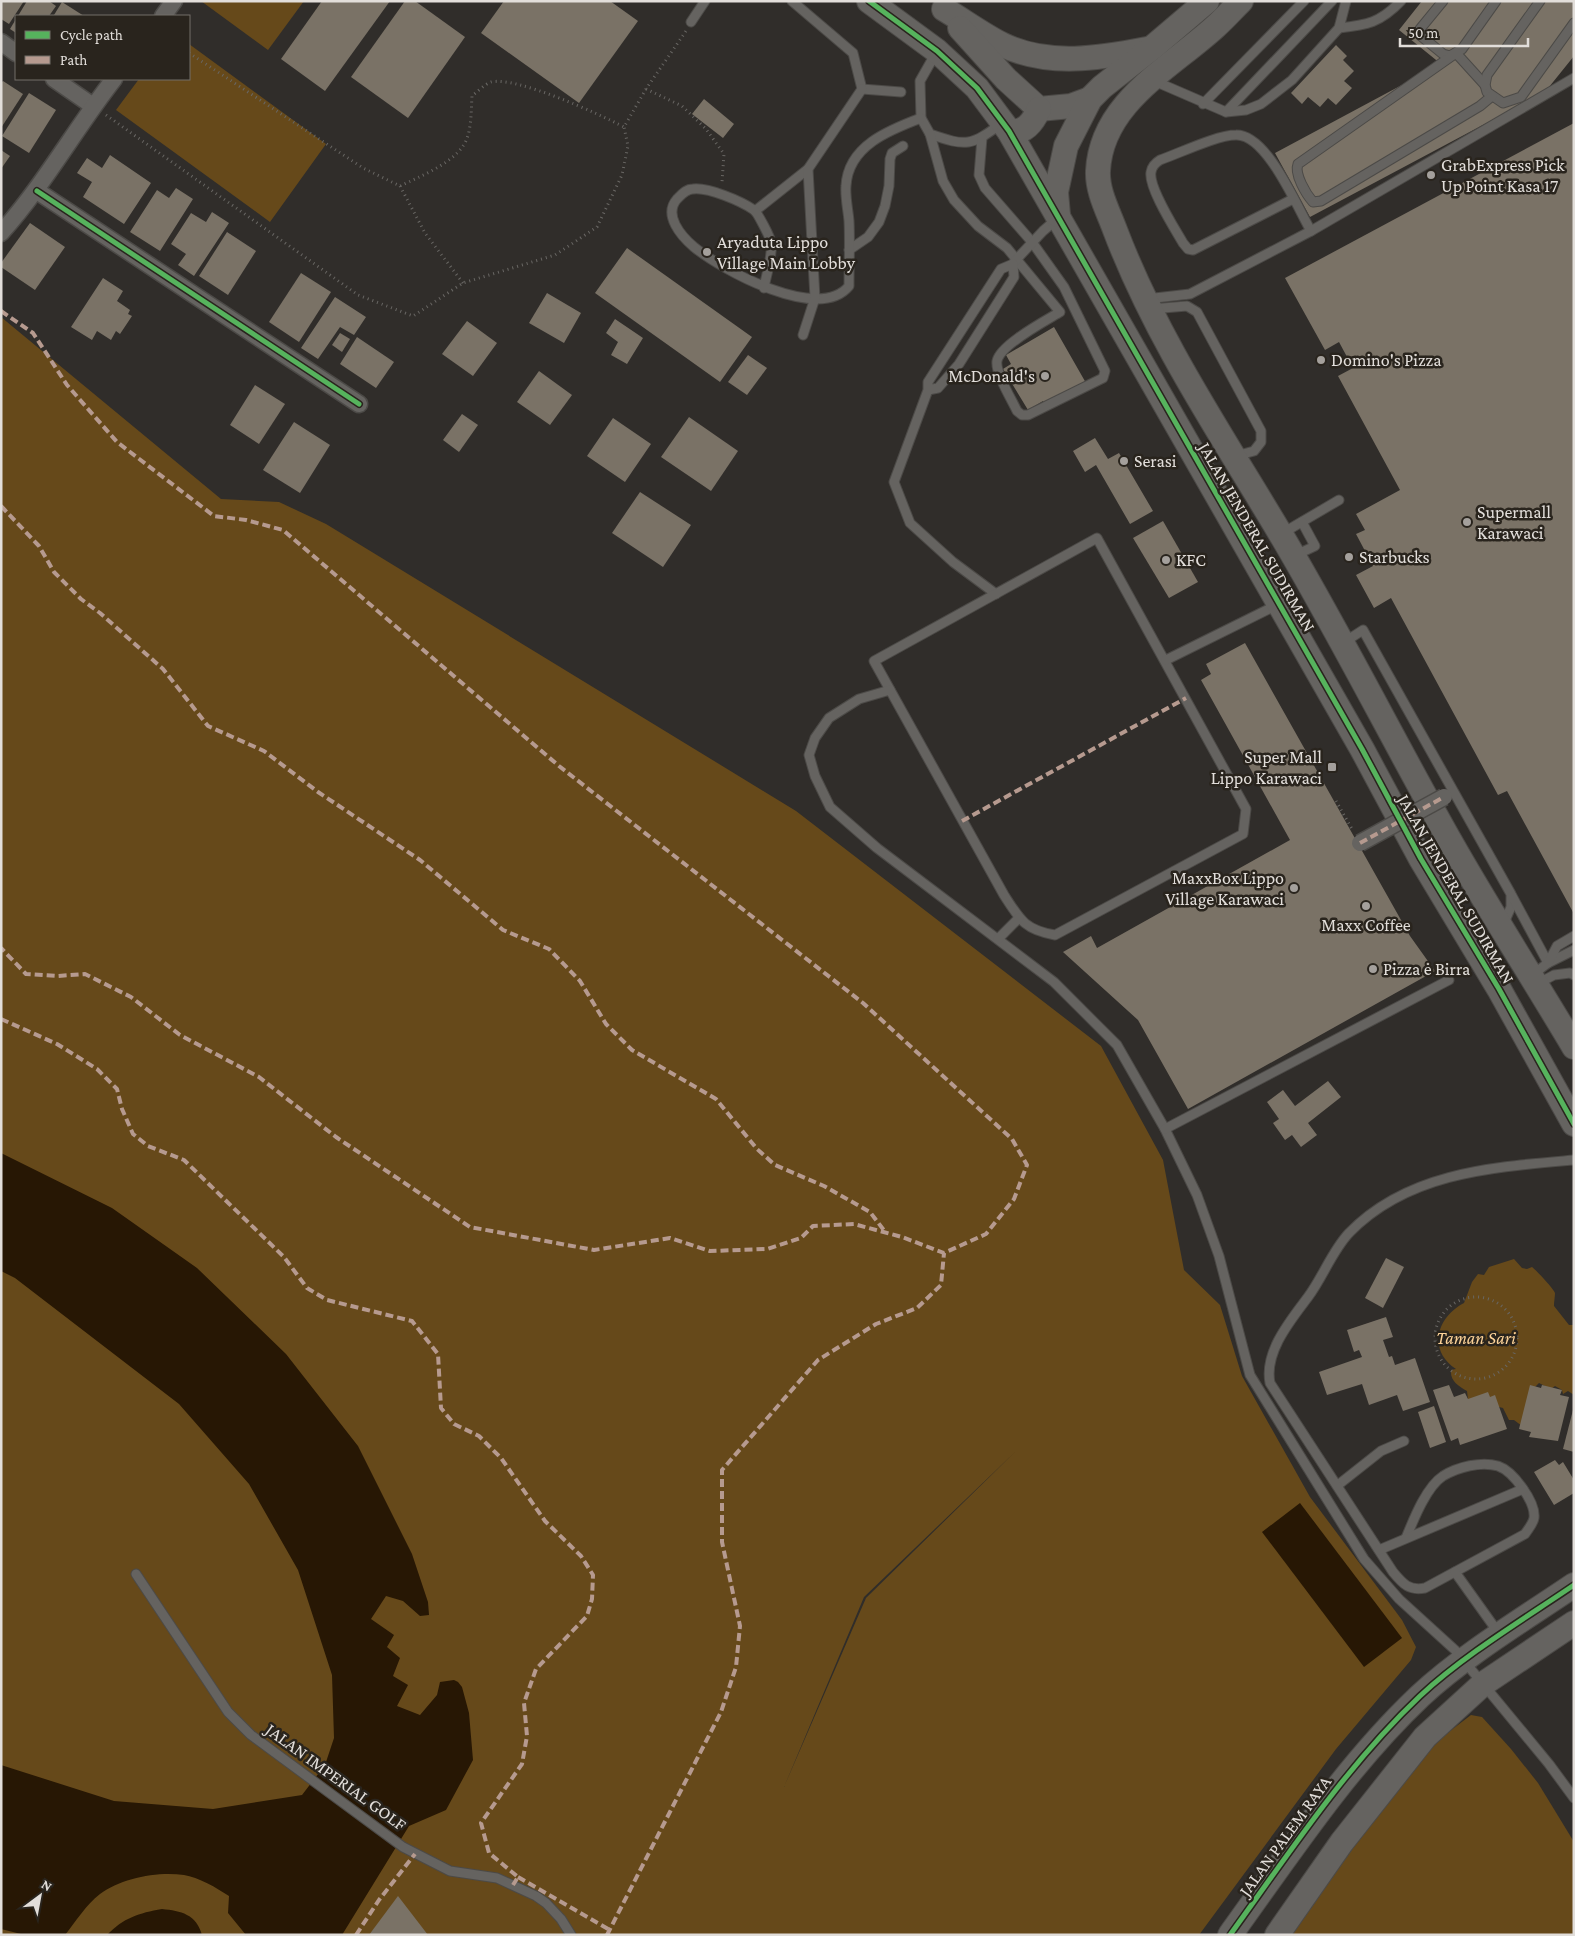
<svg xmlns="http://www.w3.org/2000/svg" width="1575" height="1936" font-family="'Crimson Pro',serif">
  <style>
    .green { fill: #66491a; fill-rule: evenodd }
    .water { fill: #271704 }
    .building { fill: #7a7266 }
    .lines { fill: none; stroke-linecap: round; stroke-linejoin: round }
    .lane-casing { stroke: #4c4a47; stroke-width: 11 }
    .street-casing { stroke: #4c4a47; stroke-width: 19 }
    .secondary-casing { stroke: #4c4a47; stroke-width: 26 }
    .path { stroke: #696764; stroke-width: 3; stroke-dasharray: 1 4; stroke-linecap: butt }
    .lane { stroke: #656360; stroke-width: 9 }
    .street { stroke: #656360; stroke-width: 16 }
    .secondary { stroke: #656360; stroke-width: 24 }
    .street-bridge-casing { stroke: #4c4a47; stroke-width: 19; stroke-linecap: butt }
    .street-bridge { stroke: #656360; stroke-width: 16 }
    .quiet { stroke: #b69a8f; stroke-width: 4; stroke-dasharray: 8 4; stroke-linecap: butt }
    .cycleway-casing { stroke: #29241d; stroke-width: 8 }
    .cycleway { stroke: #56b35d; stroke-width: 5 }
    .poi-dot { fill: #a4a09c; stroke: #29241d; stroke-width: 2 }
    .labels { text-anchor: middle; dominant-baseline: central; stroke-width: 5; stroke-linejoin: round; paint-order: stroke }
    .poi-label { font-size: 18px; fill: #e2deda; stroke: #29241d; text-anchor: start }
    .street-label { font-size: 18px; fill: #e2deda; stroke: #29241d }
    .park-label { font-size: 18px; font-style: italic; fill: #fed499; stroke: #29241d }
  </style>
  <rect width="100%" height="100%" fill="#302d2a"/>
  <g class="green">
    <polygon points="201,1 304,1 268,50"/>
    <polygon points="189,44 326,144 270,222 116,110 139,79 189,79"/>
    <path d="M1 317 221 499 279 502 326 524 796 811 1101 1046 1163 1160 1184 1270 1220 1305 1242 1376 1310 1497 1402 1620 1416 1647 1411 1660 1336 1749 1199 1935H1ZM1016 1451 866 1598 784 1787 864 1597Z"/>
    <path d="M1514 1259 1522 1268 1527 1269 1532 1267C1536 1270 1554 1289 1555 1293 1555 1296 1554 1302 1554 1306L1569 1325H1574V1395L1568 1391 1563 1394 1562 1390 1555 1386 1551 1389 1539 1383 1535 1387 1522 1426 1514 1420H1509L1503 1408 1468 1399 1467 1391C1458 1386 1450 1381 1451 1370L1456 1369C1427 1350 1437 1317 1464 1303L1472 1282 1478 1274 1484 1275 1489 1267Z"/>
    <polygon points="1471,1715 1482,1717 1511,1749 1538,1783 1574,1842 1574,1935 1286,1935 1346,1849 1433,1744"/>
  </g>
  <g class="water">
    <path d="M1 1153 112 1208 197 1268 286 1354 358 1446 412 1554 428 1602 429 1615 420 1616 403 1601 386 1596 371 1619 394 1635 387 1647 400 1658 393 1676 408 1685 397 1706 420 1715 437 1695 440 1682 454 1680 458 1682 462 1687 469 1713 473 1760 446 1810 409 1826 342 1935H246L228 1913 229 1896C217 1888 198 1877 184 1875 158 1871 121 1878 100 1894 86 1905 76 1921 65 1935H25L1 1929V1765L114 1801 213 1809 302 1795 325 1765 334 1738 332 1675 298 1570 249 1484 179 1404 15 1278 1 1271Z"/>
    <polygon points="1300,1503 1402,1638 1364,1667 1262,1532"/>
    <path d="M162 1909C181 1911 196 1914 202 1935H107C123 1918 139 1913 162 1909Z"/>
  </g>
  <g class="building">
    <polygon points="1,1 24,1 9,24 1,19"/>
    <polygon points="27,1 49,1 56,6 49,16 18,16"/>
    <polygon points="322,1 390,1 325,91 281,59"/>
    <polygon points="405,1 415,1 465,37 408,118 351,77"/>
    <polygon points="504,1 610,1 638,21 579,103 481,33"/>
    <polygon points="1422,1 1574,1 1574,56 1545,92 1310,217 1275,153 1441,64 1399,30"/>
    <polygon points="62,2 84,16 56,16 54,15"/>
    <polygon points="16,19 16,33 10,29"/>
    <polygon points="1336,45 1347,56 1343,60 1354,71 1344,81 1352,88 1336,105 1328,98 1320,107 1308,97 1302,104 1291,93"/>
    <polygon points="3,81 23,94 1,128 1,83"/>
    <polygon points="29,93 56,110 29,153 2,136"/>
    <polygon points="704,99 734,124 723,138 692,114"/>
    <polygon points="1574,123 1574,914 1507,791 1498,795 1391,598 1374,608 1356,575 1373,566 1356,534 1365,530 1356,514 1400,490 1338,376 1353,368 1339,342 1325,350 1285,278"/>
    <polygon points="1,150 10,156 1,169"/>
    <polygon points="110,155 151,183 124,224 83,197 92,182 77,173 87,158 102,168"/>
    <polygon points="176,188 193,199 160,251 130,232 157,190 169,198"/>
    <polygon points="212,212 229,223 194,276 178,265 186,254 171,244 191,213 206,222"/>
    <polygon points="30,223 65,247 35,290 1,267 1,263"/>
    <polygon points="227,232 256,251 228,295 199,276"/>
    <polygon points="627,248 752,337 720,382 595,293"/>
    <polygon points="301,273 331,292 299,342 269,322"/>
    <polygon points="103,278 123,291 117,301 130,310 128,314 132,316 120,334 116,331 111,340 97,331 92,340 71,327"/>
    <polygon points="547,293 581,313 564,343 529,323"/>
    <polygon points="335,297 366,317 354,335 340,327 318,359 301,348"/>
    <polygon points="615,319 643,338 627,364 611,355 618,342 606,333"/>
    <polygon points="467,321 497,343 473,376 442,354"/>
    <polygon points="1054,327 1086,383 1046,406 1043,401 1028,410 1003,369 1011,364 1006,355"/>
    <polygon points="340,333 350,339 342,352 332,345"/>
    <polygon points="357,337 394,362 376,388 340,364"/>
    <polygon points="748,355 767,368 747,395 728,382"/>
    <polygon points="539,371 572,395 550,425 517,402"/>
    <polygon points="255,385 285,404 259,444 230,425"/>
    <polygon points="462,414 478,425 459,452 443,440"/>
    <polygon points="689,417 738,451 711,491 661,457"/>
    <polygon points="613,418 651,444 625,482 587,456"/>
    <polygon points="294,422 330,445 300,493 263,470"/>
    <polygon points="1095,438 1108,459 1119,453 1153,511 1130,524 1096,465 1085,472 1073,451"/>
    <polygon points="640,492 691,525 663,567 612,533"/>
    <polygon points="1163,521 1198,582 1169,598 1133,538"/>
    <polygon points="1245,643 1410,936 1435,971 1188,1109 1138,1020 1063,952 1091,936 1097,948 1290,840 1201,680 1211,674 1206,664"/>
    <polygon points="1328,1081 1341,1097 1308,1123 1317,1135 1301,1147 1292,1135 1285,1140 1273,1123 1279,1119 1267,1102 1283,1090 1295,1106"/>
    <polygon points="1386,1258 1404,1267 1383,1308 1365,1298"/>
    <polygon points="1386,1317 1393,1337 1383,1340 1389,1357 1392,1356 1395,1365 1415,1358 1430,1402 1403,1411 1397,1395 1369,1405 1362,1384 1327,1395 1319,1372 1362,1357 1359,1350 1354,1352 1347,1330"/>
    <polygon points="1449,1385 1454,1397 1465,1393 1468,1399 1488,1392 1490,1397 1495,1395 1507,1429 1460,1445 1458,1438 1451,1441 1433,1390"/>
    <polygon points="1530,1385 1541,1388 1542,1385 1562,1390 1560,1395 1569,1397 1558,1441 1529,1437 1531,1432 1519,1429"/>
    <polygon points="1434,1406 1446,1442 1430,1448 1418,1412"/>
    <polygon points="1573,1410 1574,1410 1574,1452 1563,1449"/>
    <polygon points="1555,1460 1559,1465 1563,1462 1574,1480 1574,1493 1554,1505 1534,1472"/>
    <polygon points="398,1896 428,1935 369,1935"/>
  </g>
  <g class="lines">
    <g class="lane-casing">
      <g id="lane">
        <polyline points="792,1 853,53 862,89 901,92"/>
        <polyline points="1443,1 1420,29 1421,36 1443,54 1450,56 1462,49 1496,1"/>
        <polyline points="1540,1 1487,75 1485,85 1487,92 1503,103 1521,97 1574,23"/>
        <polyline points="691,22 705,1"/>
        <path d="M1339 28C1367 25 1380 23 1401 1"/>
        <path d="M937 51 920 81 921 118 930 134C967 147 971 146 1002 123"/>
        <polyline points="1152,80 1226,112 1246,110 1261,104 1292,80 1339,28 1346,1"/>
        <path d="M1485 85 1456 53 1298 164C1294 174 1306 194 1313 202L1321 201 1480 106 1492 96"/>
        <polyline points="1203,104 1304,1"/>
        <polyline points="1226,112 1332,1"/>
        <path d="M930 134 943 181 954 200 978 226 1007 248 1060 312C1045 321 1000 345 997 361 995 373 1012 400 1017 411L1022 415H1028L1103 378 1105 371 1064 287 1032 242 985 188 979 175 982 138"/>
        <path d="M1293 199 1193 250 1188 249 1183 243C1175 229 1148 187 1151 172 1152 166 1155 163 1160 160 1180 153 1217 135 1236 135 1267 134 1297 207 1311 231"/>
        <polyline points="755,211 808,169"/>
        <polyline points="849,250 868,237 879,222 885,206 889,186 890,159 892,153 903,146"/>
        <polyline points="1014,262 1043,231 1058,218"/>
        <path d="M764 288C766 275 773 256 771 243 771 238 757 212 754 210 741 201 708 187 693 189 686 189 682 194 677 199 663 215 681 236 694 247 722 270 819 323 849 286 849 264 850 242 849 221 848 209 845 197 846 186 848 146 889 130 921 118"/>
        <polyline points="1146,299 1190,294 1311,231 1574,78"/>
        <polyline points="1151,309 1187,306 1197,312 1261,431 1261,442 1254,451 1243,454 1235,452"/>
        <polyline points="803,335 815,298 808,169 862,89"/>
        <polyline points="928,390 938,388 959,364 1014,277 1013,264 1001,269 928,382 928,390 894,482 910,523 953,562 996,594"/>
        <polyline points="1281,534 1339,500"/>
        <path d="M1097 538 1246 809 1243 834 1055 935C1025 930 1020 920 1004 895L874 661Z"/>
        <polyline points="1301,558 1298,554 1315,546 1302,522"/>
        <polyline points="1344,637 1346,641 1363,630 1511,894 1511,907 1503,925"/>
        <polyline points="1166,660 1279,604"/>
        <polyline points="890,690 859,699 829,718 815,738 809,755 815,776 830,807 877,848 1054,982 1117,1045 1165,1129 1197,1195 1219,1256 1250,1375 1364,1559 1399,1599 1455,1650 1549,1764 1574,1798"/>
        <polyline points="1512,896 1548,963 1574,950"/>
        <polyline points="998,939 1019,918"/>
        <polyline points="1532,975 1548,963 1557,946 1574,936"/>
        <polyline points="1537,984 1554,975 1570,973 1574,975"/>
        <polyline points="1165,1129 1449,980"/>
        <polyline points="1338,1485 1381,1451 1404,1441"/>
        <path d="M1406 1538C1413 1521 1426 1487 1443 1476 1458 1467 1481 1461 1498 1466 1513 1471 1536 1502 1534 1518 1533 1524 1528 1529 1525 1534L1425 1588C1409 1591 1403 1584 1393 1572L1270 1383C1264 1352 1290 1321 1308 1297 1323 1277 1332 1251 1349 1233 1408 1172 1494 1167 1574 1160"/>
        <polyline points="1379,1550 1523,1489"/>
        <polyline points="1455,1572 1500,1635"/>
        <polyline points="136,1574 228,1712 251,1735 403,1847 450,1871 497,1878 536,1896 546,1903 561,1919 571,1935"/>
      </g>
    </g>
    <g class="street-casing">
      <g id="street">
        <polyline points="163,16 174,1"/>
        <polyline points="1,42 16,53"/>
        <polyline points="54,79 93,106"/>
        <polyline points="37,191 359,404"/>
        <path d="M1 233C44 185 75 129 114 79"/>
      </g>
    </g>
    <g class="secondary-casing">
      <g id="secondary">
        <polyline points="869,1 937,51 977,88 1009,131 1362,749 1421,859 1499,989 1574,1124"/>
        <path d="M1241 1C1232 10 1224 19 1215 27 1170 68 1101 103 1098 171 1097 191 1108 211 1115 230 1156 338 1221 434 1280 533 1340 634 1392 738 1450 841 1489 910 1533 978 1574 1047"/>
        <path d="M944 9C964 21 983 35 1003 45 1049 67 1100 58 1147 49"/>
        <polyline points="960,28 1006,79 1039,109 1071,106 1090,99"/>
        <path d="M1009 131C1025 134 1033 122 1039 109"/>
        <polyline points="1058,215 1056,192 1066,146 1090,99 1102,87 1153,47 1207,1"/>
        <path d="M1230 1935C1290 1852 1346 1766 1420 1696 1464 1655 1524 1619 1574 1585"/>
        <polyline points="1277,1935 1342,1842 1425,1737 1483,1684 1574,1623"/>
      </g>
    </g>
    <g class="path">
      <path d="M189 53 363 168 400 186C419 177 451 164 463 146 472 134 471 110 472 96 477 92 485 84 491 82 516 76 599 114 624 127"/>
      <polyline points="646,89 682,106 706,129 724,154 722,182"/>
      <polyline points="106,115 358,295 413,316 463,283 555,255 597,227 622,175 628,146 624,127 646,89 686,31"/>
      <polyline points="400,186 425,233 463,283"/>
      <polyline points="1336,801 1352,829"/>
      <circle cx="1476" cy="1338" r="41"/>
    </g>
    <use href="#lane" class="lane"/>
    <use href="#street" class="street"/>
    <use href="#secondary" class="secondary"/>
    <g class="street-bridge-casing">
      <polyline id="street-bridge" points="1360,843 1444,797"/>
    </g>
    <use href="#street-bridge" class="street-bridge"/>
    <g class="quiet">
      <polyline points="1,311 33,333 67,385 117,442 214,516 246,520 283,530 559,766 863,1003 1012,1139 1027,1165 1014,1199 986,1234 944,1253 902,1237 854,1224 813,1226 801,1238 767,1249 710,1251 670,1238 594,1250 470,1227 336,1137 259,1077 180,1035 131,997 85,974 57,976 26,974 1,948"/>
      <polyline points="1,506 39,546 54,572 81,599 100,613 163,669 208,726 264,751 318,792 420,860 503,930 549,949 580,981 606,1024 632,1050 716,1099 757,1149 775,1165 824,1186 870,1212 886,1233"/>
      <polyline points="962,821 1186,698"/>
      <polyline points="1360,843 1444,797"/>
      <polyline points="1,1019 57,1044 97,1069 117,1089 122,1109 133,1134 148,1146 184,1160 284,1257 307,1288 327,1300 412,1321 438,1354 441,1408 454,1424 479,1436 501,1458 545,1521 581,1556 593,1575 592,1599 587,1616 536,1669 524,1703 527,1736 522,1764 481,1823 489,1853 518,1877 513,1885"/>
      <polyline points="518,1877 610,1930"/>
      <polyline points="356,1935 379,1900 415,1854"/>
      <polyline points="607,1935 721,1712 736,1667 740,1626 722,1542 722,1470 818,1360 876,1324 917,1308 941,1285 944,1253"/>
    </g>
    <g class="cycleway-casing">
      <g id="cycleway">
        <polyline points="869,1 937,51 977,88 1009,131 1362,749 1421,859 1499,989 1574,1124"/>
        <polyline points="37,191 359,404"/>
        <path d="M1230 1935C1290 1852 1346 1766 1420 1696 1464 1655 1524 1619 1574 1585"/>
      </g>
    </g>
    <use href="#cycleway" class="cycleway"/>
  </g>
  <g class="poi-dot">
    <circle cx="1431" cy="175" r="5"/>
    <circle cx="707" cy="252" r="5"/>
    <circle cx="1321" cy="360" r="5"/>
    <circle cx="1045" cy="376" r="5"/>
    <circle cx="1124" cy="461" r="5"/>
    <circle cx="1467" cy="522" r="5"/>
    <circle cx="1349" cy="557" r="5"/>
    <circle cx="1166" cy="560" r="5"/>
    <rect x="1327" y="762" width="10" height="10" rx="2.5"/>
    <circle cx="1294" cy="888" r="5"/>
    <circle cx="1366" cy="906" r="5"/>
    <circle cx="1373" cy="969" r="5"/>
  </g>
  <g class="labels">
    <g class="poi-label">
      <text x="1441" y="165">GrabExpress Pick<tspan x="1441" dy="21">Up Point Kasa 17</tspan></text>
      <text x="717" y="242">Aryaduta Lippo<tspan x="717" dy="21">Village Main Lobby</tspan></text>
      <text x="1331" y="360">Domino's Pizza</text>
      <text x="1035" y="376" text-anchor="end">McDonald's</text>
      <text x="1134" y="461">Serasi</text>
      <text x="1477" y="512">Supermall<tspan x="1477" dy="21">Karawaci</tspan></text>
      <text x="1359" y="557">Starbucks</text>
      <text x="1176" y="560">KFC</text>
      <text x="1322" y="757" text-anchor="end">Super Mall<tspan x="1322" dy="21">Lippo Karawaci</tspan></text>
      <text x="1284" y="878" text-anchor="end">MaxxBox Lippo<tspan x="1284" dy="21">Village Karawaci</tspan></text>
      <text x="1366" y="925" text-anchor="middle">Maxx Coffee</text>
      <text x="1383" y="969">Pizza ė Birra</text>
    </g>
    <g class="street-label">
      <text transform="translate(1257 537) rotate(60)">JALAN JENDERAL SUDIRMAN</text>
      <text transform="translate(1456 889) rotate(60)">JALAN JENDERAL SUDIRMAN</text>
      <text transform="translate(336 1777) rotate(36)">JALAN IMPERIAL GOLF</text>
      <text transform="translate(1285 1836) rotate(-54)">JALAN PALEM RAYA</text>
    </g>
    <g class="park-label">
      <text x="1476" y="1338">Taman Sari</text>
    </g>
  </g>
  <rect width="1575" height="1936" fill="none" stroke="#e2deda" stroke-width="5"/>
  <rect x="15" y="15" width="175" height="65" fill="#29241d" stroke="#736e69"/>
  <rect x="25" y="31" width="25" height="8" fill="#56b35d" stroke="#736e69"/>
  <text x="60" y="40" font-size="15" fill="#e2deda">Cycle path</text>
  <rect x="25" y="56" width="25" height="8" fill="#b69a8f" stroke="#736e69"/>
  <text x="60" y="65" font-size="15" fill="#e2deda">Path</text>
  <g transform="translate(40 1896) rotate(32)" stroke="#29241d" stroke-width="4" paint-order="stroke">
  <path d="M0-4L9 19L0 12L-9 19Z" fill="#e2deda"/>
  <text y="-8" font-size="14" font-weight="bold" text-anchor="middle" fill="#e2deda">N</text>
  </g>
  <path d="M1400 38v8h128v-8" fill="none" stroke="#e2deda" stroke-width="2.5"/>
  <text x="1408" y="38" font-size="15" fill="#e2deda" stroke="#29241d" stroke-width="4" paint-order="stroke">50 m</text>
</svg>
